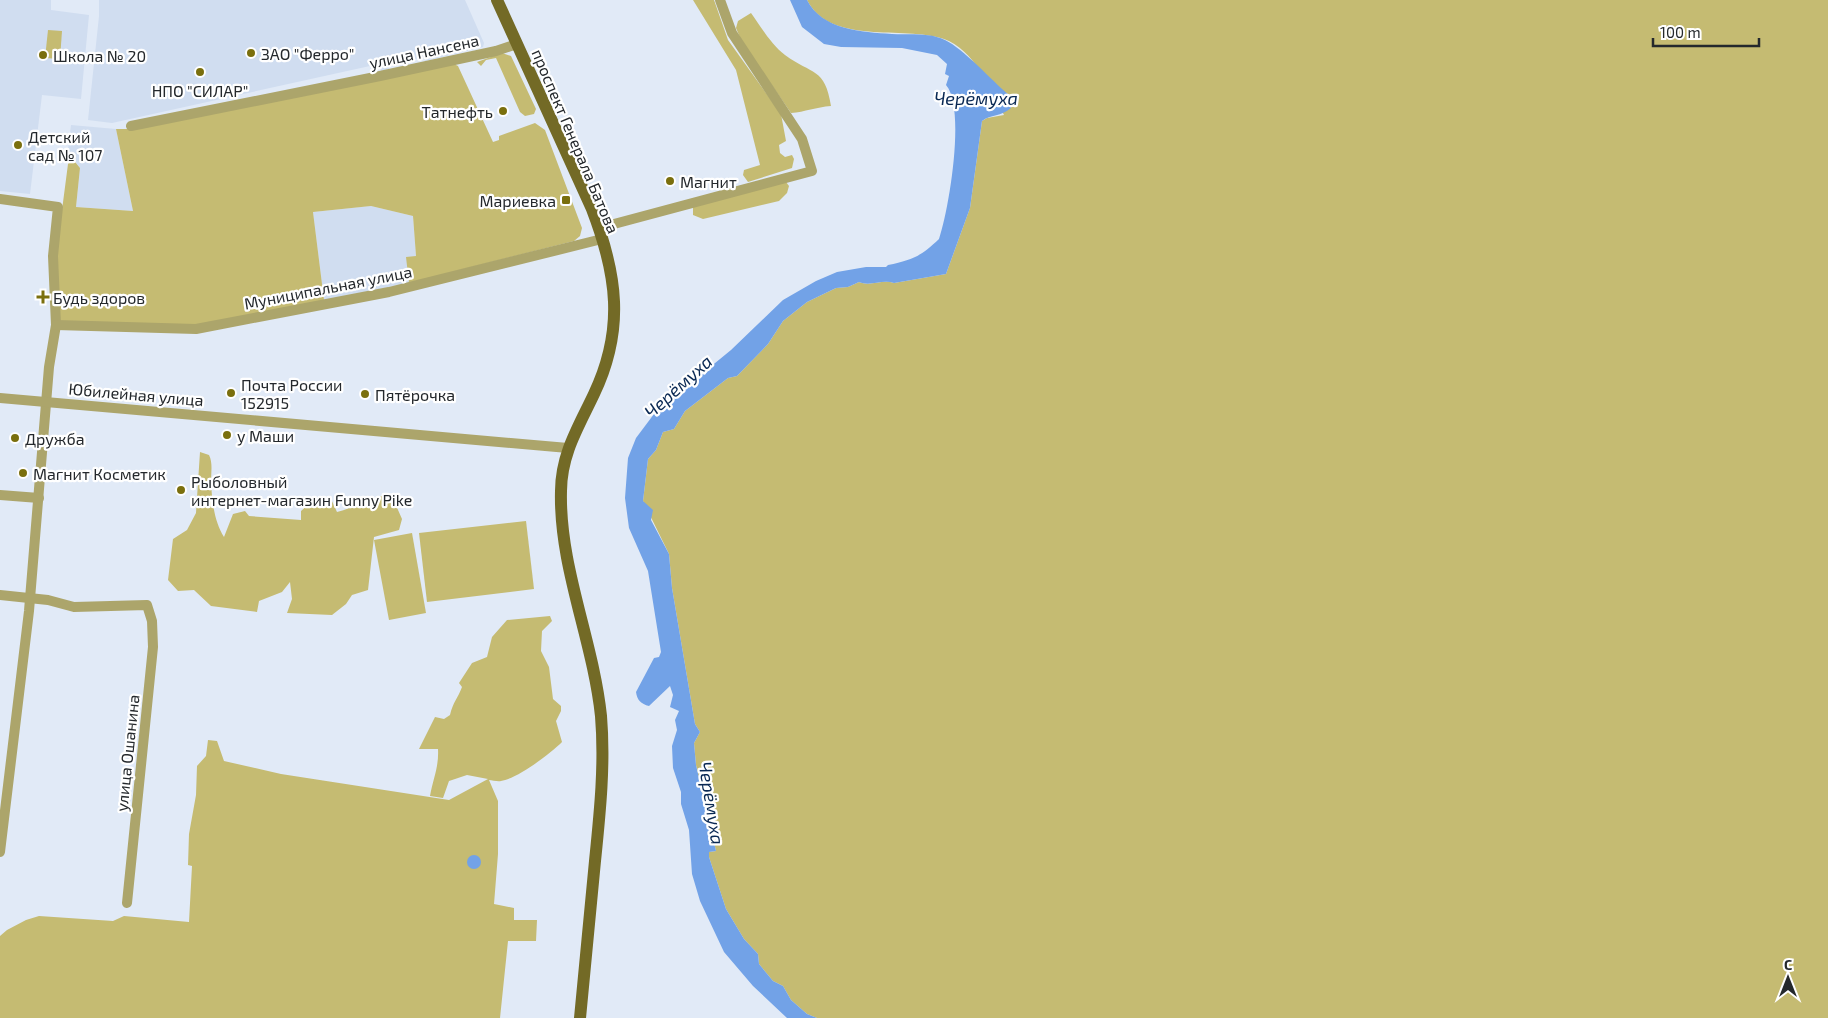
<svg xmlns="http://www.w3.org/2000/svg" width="1828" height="1018" font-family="'Exo 2',sans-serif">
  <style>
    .built { fill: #d0ddf0 }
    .green { fill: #c5bb72 }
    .water { fill: #72a2e7 }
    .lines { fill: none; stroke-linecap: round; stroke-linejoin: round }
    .minor { stroke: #aca56b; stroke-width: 10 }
    .major { stroke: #736a26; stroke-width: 12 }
    .poi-dot { fill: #7a6f0d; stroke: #fff; stroke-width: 2 }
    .labels { text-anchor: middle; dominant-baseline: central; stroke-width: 4.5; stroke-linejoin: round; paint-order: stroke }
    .street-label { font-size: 16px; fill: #24282c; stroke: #fff }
    .poi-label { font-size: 16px; fill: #24282c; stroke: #fff; text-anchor: start }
    .water-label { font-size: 18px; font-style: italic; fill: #092853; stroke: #fff }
  </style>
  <rect width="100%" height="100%" fill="#e1eaf7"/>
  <g class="built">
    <polygon points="0,0 51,0 51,10 89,15 81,99 42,95 30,194 0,191"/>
    <polygon points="99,0 465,0 484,43 483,47 425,61 424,57 389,65 389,69 381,71 379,64 112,123 88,120 99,16"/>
    <polygon points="71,125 116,129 133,211 76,207 80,168 68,150"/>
    <polygon points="371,206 413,216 416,256 409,283 324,300 313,212"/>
  </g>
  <g class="green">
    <polygon points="693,0 714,0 728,40 781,114 786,141 779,145 780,153 785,157 792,155 794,159 792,168 748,182 743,175 744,170 760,165 736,70"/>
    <path d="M807 0H1828V1018H817L807 1014 791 1000 783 986 773 981 759 964 758 954 744 939 726 909 709 857V852L716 851 696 765 694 743 700 732 695 724 672 588 669 554 643 501 648 459 656 450 663 432 674 429 685 411 728 378 737 376 768 344 783 321 807 302 836 288 848 287 859 282C870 287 882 279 894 283L946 274 970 208 982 121 987 118 1004 115C991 88 974 50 944 39 903 25 830 46 807 0Z"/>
    <path d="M751 13C761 27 771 44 785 55 812 75 825 67 831 106 816 107 805 112 791 113L742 42 736 28 738 21Z"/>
    <polygon points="48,30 62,31 60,59 45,58"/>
    <polygon points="502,53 511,56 536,109 534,114 525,116 520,112 496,58 486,60 481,66 477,62"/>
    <polygon points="454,64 458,66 493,142 499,140 499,136 535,123 545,130 582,228 580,236 574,241 409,283 406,257 416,256 413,216 371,206 313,212 324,300 195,327 58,322 56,256 68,164 72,158 80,168 76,207 133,211 116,129 133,129"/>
    <polygon points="786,182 789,186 787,193 779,201 703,219 693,215 693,203"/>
    <path d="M200 452 209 455C213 463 211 473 211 482 212 501 214 521 224 537L233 514 245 511 249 516 301 520V511L308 505 331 499 337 512C356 507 372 497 391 494L402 519 399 530 374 537 368 590 352 595 346 604 332 615 287 613 292 599 290 582 282 592 259 601 257 612 211 606 194 590 178 591 168 580 173 539 187 530 196 513Z"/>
    <polygon points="526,521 534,589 427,602 419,533"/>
    <polygon points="412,533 426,613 389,620 374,540"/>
    <path d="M550 616 552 621 542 631 541 651 549 667 553 699 561 706V711L556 721 562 742C551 753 517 779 501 781 498 782 492 780 489 780L498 801V854L494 904 514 908V920H537L536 941H508L500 1018H0V936L7 930 26 920 39 916 113 921 124 916 189 922 192 866 188 865 189 834 196 795 197 766 206 756 208 740 217 741 224 761 281 774 449 800 488 779 467 775 449 781 443 798 430 796C433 779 439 767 438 749H419L435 717 444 719 450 715C453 702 458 698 462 687L459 683 472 663 487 657 492 637 507 620Z"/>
  </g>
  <g class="water">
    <path d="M790 0H807C822 30 862 32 892 34 909 35 929 32 945 40 964 49 991 80 1009 95L1011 108C1001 117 991 114 982 121L970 208 946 274 894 283C882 279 870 287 859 282L848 287 836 288 807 302 783 321 768 344 737 376 728 378 685 411 674 429 663 432 656 450 648 459 643 501 653 510 651 520 669 554 672 588 695 724 700 732 694 743 696 765 716 851 709 852V857L726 909 744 939 758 954 759 964 773 981 783 986 791 1000 807 1014 817 1018H787L753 986 724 952 700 901 692 874 689 830 681 804V792L673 768 672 746 677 730 675 720 679 711 670 707 673 695 670 686 649 706C641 704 637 700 636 692L654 658 659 657 661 652 648 571 629 528 625 498 628 458 636 438 663 402 698 373 705 375 709 368 731 350 783 300 816 281 837 272 866 267H886L888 265C913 260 921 256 939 239 949 210 966 108 946 85L949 76 945 74 947 64 937 55 902 48 841 47 824 44 802 27Z"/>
    <circle cx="474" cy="862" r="7"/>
  </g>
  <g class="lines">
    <g class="minor">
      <polyline points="131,126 380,76 496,51 517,44"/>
      <polyline points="0,199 58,207 53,256 56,325 49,367 29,611 0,852"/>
      <polyline points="599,228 812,171 802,139 732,33 720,0"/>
      <polyline points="56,325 196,329 389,292 602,239"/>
      <polyline points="0,398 568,448"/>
      <polyline points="0,495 39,498"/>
      <polyline points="0,595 48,600 74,607 147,605 152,621 153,647 127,903"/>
    </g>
    <path class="major" d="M497 0 592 209C617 274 625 329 594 394 579 426 561 454 561 491 559 567 593 640 601 716 605 764 600 812 595 861 590 913 585 966 580 1018"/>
  </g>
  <g class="poi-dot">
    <circle cx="251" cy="53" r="5"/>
    <circle cx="43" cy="55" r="5"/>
    <circle cx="200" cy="72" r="5"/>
    <circle cx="503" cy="111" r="5"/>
    <circle cx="18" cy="145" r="5"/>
    <circle cx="670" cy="181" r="5"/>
    <rect x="561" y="195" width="10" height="10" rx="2.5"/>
    <path d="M40.5 289.5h5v5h5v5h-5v5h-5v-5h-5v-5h5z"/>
    <circle cx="231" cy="393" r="5"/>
    <circle cx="365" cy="394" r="5"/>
    <circle cx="227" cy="435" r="5"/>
    <circle cx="15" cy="438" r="5"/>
    <circle cx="23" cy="473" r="5"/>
    <circle cx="181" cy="490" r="5"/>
  </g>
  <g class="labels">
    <g class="street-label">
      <text transform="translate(424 51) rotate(-12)">улица Нансена</text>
      <text transform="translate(576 141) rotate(67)">проспект Генерала Батова</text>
      <text transform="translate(328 287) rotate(-11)">Муниципальная улица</text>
      <text transform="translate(136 394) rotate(5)">Юбилейная улица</text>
      <text transform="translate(127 753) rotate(-84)">улица Ошанина</text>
    </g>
    <g class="poi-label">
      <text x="261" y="53">ЗАО "Ферро"</text>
      <text x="53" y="55">Школа № 20</text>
      <text x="200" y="90" text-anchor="middle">НПО "СИЛАР"</text>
      <text x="493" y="111" text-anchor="end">Татнефть</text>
      <text x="28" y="136">Детский<tspan x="28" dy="18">сад № 107</tspan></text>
      <text x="680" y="181">Магнит</text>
      <text x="556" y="200" text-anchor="end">Мариевка</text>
      <text x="53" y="297">Будь здоров</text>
      <text x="241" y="384">Почта России<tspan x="241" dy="18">152915</tspan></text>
      <text x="375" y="394">Пятёрочка</text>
      <text x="237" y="435">у Маши</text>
      <text x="25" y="438">Дружба</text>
      <text x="33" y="473">Магнит Косметик</text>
      <text x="191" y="481">Рыболовный<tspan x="191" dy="18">интернет-магазин Funny Pike</tspan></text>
    </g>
    <g class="water-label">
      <text x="976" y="98">Черёмуха</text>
      <text transform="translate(678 386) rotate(-42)">Черёмуха</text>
      <text transform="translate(712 803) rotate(81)">Черёмуха</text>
    </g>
  </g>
  <g transform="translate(1788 978)" stroke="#ffffff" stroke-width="4" paint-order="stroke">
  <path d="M0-4L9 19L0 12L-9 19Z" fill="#24282c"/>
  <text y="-8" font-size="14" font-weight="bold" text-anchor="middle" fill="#24282c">С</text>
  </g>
  <path d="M1653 38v8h106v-8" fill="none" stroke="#24282c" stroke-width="2.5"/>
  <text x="1660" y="38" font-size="15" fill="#24282c" stroke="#ffffff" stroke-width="4" paint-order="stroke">100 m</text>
</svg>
